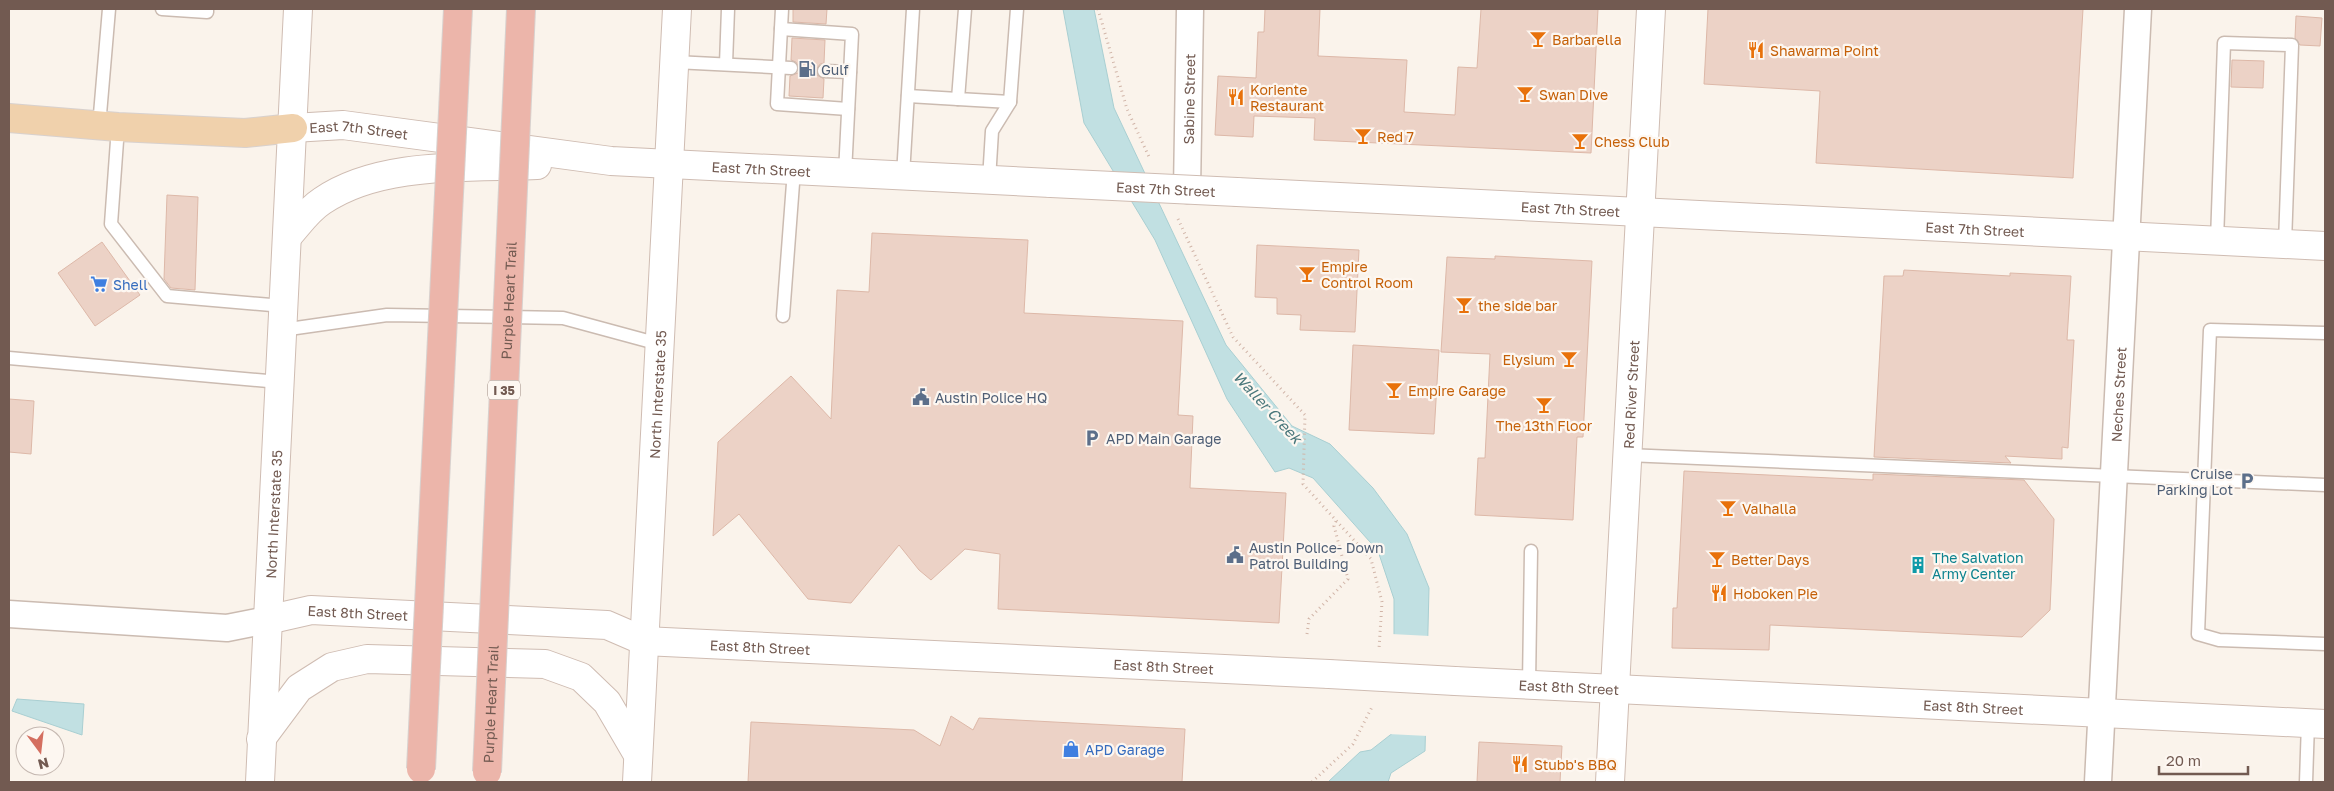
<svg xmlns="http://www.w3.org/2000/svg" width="2334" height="791" font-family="'Golos Text',sans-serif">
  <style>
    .water { fill: #c1e0e2; stroke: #a9cfd2 }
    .pier { fill: #faf3eb }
    .building { fill: #ecd2c6; stroke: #ddb8a8 }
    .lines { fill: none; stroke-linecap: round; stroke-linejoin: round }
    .lane-casing { stroke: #cbbbb1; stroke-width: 15 }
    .street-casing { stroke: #cbbbb1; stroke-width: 29 }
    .secondary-casing { stroke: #cfbcb2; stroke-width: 30 }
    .primary-casing { stroke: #d8d1ce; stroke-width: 30 }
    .path { stroke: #d1b5a8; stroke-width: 3; stroke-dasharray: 1 4; stroke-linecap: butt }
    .lane { stroke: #fff; stroke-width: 12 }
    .street { stroke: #fff; stroke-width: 26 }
    .secondary { stroke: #fff; stroke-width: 28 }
    .primary { stroke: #f0d1ac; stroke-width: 28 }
    .secondary-bridge-casing { stroke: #cfbcb2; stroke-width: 30; stroke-linecap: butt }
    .highway-bridge-casing { stroke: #d8d1ce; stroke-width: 30; stroke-linecap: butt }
    .secondary-bridge { stroke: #fff; stroke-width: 28 }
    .highway-bridge { stroke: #ecb5aa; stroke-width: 28 }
    .labels { text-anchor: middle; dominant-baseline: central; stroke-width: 4.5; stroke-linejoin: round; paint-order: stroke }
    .shield { fill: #fdf7f1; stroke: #9c8981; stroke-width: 1 }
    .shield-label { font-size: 12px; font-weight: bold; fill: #725a51 }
    .food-label { font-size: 14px; fill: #c56008; stroke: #fdf7f1; text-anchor: start }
    .service-label { font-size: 14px; fill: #4e5e75; stroke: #fdf7f1; text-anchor: start }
    .street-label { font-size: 14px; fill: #725a51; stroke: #fdf7f1 }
    .shop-label { font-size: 14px; fill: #366cbe; stroke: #fdf7f1; text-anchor: start }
    .culture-label { font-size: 14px; fill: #0d838f; stroke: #fdf7f1; text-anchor: start }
    .water-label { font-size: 15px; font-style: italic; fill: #49777b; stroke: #fdf7f1 }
  </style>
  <rect width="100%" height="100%" fill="#faf3eb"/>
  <g class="water">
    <polygon points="1063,9 1094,9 1114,108 1226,345 1292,426 1330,444 1373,488 1407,534 1429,588 1425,751 1391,773 1388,782 1328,782 1360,752 1371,750 1394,732 1394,599 1378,551 1313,478 1289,468 1275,472 1227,399 1155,240 1084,123"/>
    <polygon points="17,699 84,704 82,735 12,711"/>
  </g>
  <polygon class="pier" points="1391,634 1430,636 1428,736 1388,734 1392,731"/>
  <g class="building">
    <polygon points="793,9 827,9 826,24 793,22"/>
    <polygon points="1265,9 1320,9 1318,56 1407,60 1404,112 1455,115 1458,67 1477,68 1481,9 1598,9 1591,153 1314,140 1315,118 1254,116 1253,137 1215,135 1218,76 1256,78 1258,32 1264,32"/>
    <polygon points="1708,9 2083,9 2073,178 1816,163 1820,91 1704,84"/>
    <polygon points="2296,16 2322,18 2320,46 2300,45 2295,38"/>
    <polygon points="792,38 825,40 824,63 820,64 816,70 817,75 824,79 823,98 789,96 790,76 798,73 799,68 796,62 791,60"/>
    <polygon points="2232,60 2264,61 2263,88 2231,87"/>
    <polygon points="167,195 198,197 195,290 171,288 164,279"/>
    <polygon points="872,233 1028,240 1024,313 1183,321 1178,415 1193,416 1190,488 1286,493 1279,623 998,609 1000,554 965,549 931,580 919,570 899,545 851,603 808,599 739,514 713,536 718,442 791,376 831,419 837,290 869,292"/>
    <polygon points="102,242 140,295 95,326 58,273"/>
    <polygon points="1257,245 1359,250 1355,332 1300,330 1301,315 1277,314 1277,298 1255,297"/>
    <polygon points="1495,256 1592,261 1583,437 1577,437 1573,520 1475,515 1478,458 1485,458 1490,354 1441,352 1447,257 1495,259"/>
    <polygon points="1904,270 2010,276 2010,273 2071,276 2067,340 2074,340 2068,448 2062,447 2062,459 2005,456 2011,463 1874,457 1884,276 1903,276"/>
    <polygon points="1353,345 1439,350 1434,434 1349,430"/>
    <polygon points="9,399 34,401 31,454 9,452"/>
    <polygon points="1684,471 1873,480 1873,474 2024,480 2054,519 2050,610 2022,637 1770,625 1769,650 1672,648 1673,608 1677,608"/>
    <polygon points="951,716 973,730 979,718 1185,729 1182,782 748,782 751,722 914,730 940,746"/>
    <polygon points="1479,742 1562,746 1560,782 1477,782"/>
  </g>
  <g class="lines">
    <g class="lane-casing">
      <g id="lane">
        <polyline points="162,9 207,12 207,9"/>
        <polyline points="782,9 777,104 848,109"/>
        <polyline points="965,9 958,99 1010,102"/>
        <polyline points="781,29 852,34 845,173"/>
        <polyline points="675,62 791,68"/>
        <polyline points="726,64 728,9"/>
        <polyline points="824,71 850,72"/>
        <polyline points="908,96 958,99"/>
        <polyline points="99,126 109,9"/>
        <polyline points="118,127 111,224 167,296 283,306"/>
        <polyline points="903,175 913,9"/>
        <polyline points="989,180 992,131 1010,102 1017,9"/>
        <polyline points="2217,240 2224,43 2292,45 2285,243"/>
        <polyline points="783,316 794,170"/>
        <polyline points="282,330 387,315 563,318 659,344"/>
        <polyline points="2325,333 2210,330 2198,634 2219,640 2325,644"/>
        <polyline points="9,358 279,382"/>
        <polyline points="1627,455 2325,485"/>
        <polyline points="1529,684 1531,551"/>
        <polyline points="2306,782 2308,723"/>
      </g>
    </g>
    <g class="street-casing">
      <g id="street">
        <path id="s1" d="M1187 190 1190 9"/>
        <polyline points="9,614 227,628 267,620"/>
        <path id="s2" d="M2098 782 2138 9"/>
      </g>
    </g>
    <g class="secondary-casing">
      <g id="secondary">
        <path id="s3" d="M293 128 343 125 611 161 1051 183"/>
        <path id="s4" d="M1237 192 2325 246"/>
        <path d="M287 237C298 225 308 210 322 201 380 161 469 168 537 165"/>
        <path id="s5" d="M267 620 311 610 607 625 644 641 1329 674"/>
        <path id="s6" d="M1455 681 2325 724"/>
        <polyline points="261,739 299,688 332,667 367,659 545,664 581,677 607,702 638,755"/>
        <path id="s7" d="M260 782 298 9"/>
        <path id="s8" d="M637 782 677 9"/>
        <path id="s9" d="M1610 782 1651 9"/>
      </g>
    </g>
    <g class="primary-casing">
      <polyline id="primary" points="9,118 118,127 245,133 293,128"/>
    </g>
    <g class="path">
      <polyline points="1098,9 1127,109 1150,159"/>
      <polyline points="1178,219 1233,337 1305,415 1303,484 1371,559 1382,602 1379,649"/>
      <polyline points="1307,634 1309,619 1348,579 1334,526 1336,521"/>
      <polyline points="1312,782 1353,744 1373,705"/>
    </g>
    <use href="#lane" class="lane"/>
    <use href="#street" class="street"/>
    <use href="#secondary" class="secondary"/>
    <use href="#primary" class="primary"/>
    <g class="secondary-bridge-casing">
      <g id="secondary-bridge">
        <path id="s10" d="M1051 183 1237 192"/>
        <polyline points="1329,674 1455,681"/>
      </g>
    </g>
    <g class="highway-bridge-casing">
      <g id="highway-bridge">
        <polyline points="421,769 458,9"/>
        <path id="s11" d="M487 772 521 9"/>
      </g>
    </g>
    <use href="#secondary-bridge" class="secondary-bridge"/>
    <use href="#highway-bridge" class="highway-bridge"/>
  </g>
  <defs>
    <g id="bar-bare" transform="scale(1.35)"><path d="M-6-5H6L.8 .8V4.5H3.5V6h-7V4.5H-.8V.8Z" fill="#e8710a" stroke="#fdf7f1" stroke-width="2.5" paint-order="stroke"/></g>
    <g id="restaurant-bare" transform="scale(1.35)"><path d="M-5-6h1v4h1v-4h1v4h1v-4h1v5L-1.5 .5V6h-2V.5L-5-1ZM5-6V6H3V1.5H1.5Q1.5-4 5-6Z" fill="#e8710a" stroke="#fdf7f1" stroke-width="2.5" paint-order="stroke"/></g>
    <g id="fuel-bare" transform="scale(1.35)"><path d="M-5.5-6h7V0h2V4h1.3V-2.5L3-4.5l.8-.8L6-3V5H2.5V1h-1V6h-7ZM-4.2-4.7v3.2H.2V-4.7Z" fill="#5c6f8a" stroke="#fdf7f1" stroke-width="2.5" paint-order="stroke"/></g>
    <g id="supermarket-bare" transform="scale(1.35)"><path d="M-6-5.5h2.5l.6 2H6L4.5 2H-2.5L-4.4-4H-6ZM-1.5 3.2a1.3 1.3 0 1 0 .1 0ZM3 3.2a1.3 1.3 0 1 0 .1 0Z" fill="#3f7fe0" stroke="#fdf7f1" stroke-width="2.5" paint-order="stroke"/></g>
    <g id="civic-bare" transform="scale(1.35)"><path d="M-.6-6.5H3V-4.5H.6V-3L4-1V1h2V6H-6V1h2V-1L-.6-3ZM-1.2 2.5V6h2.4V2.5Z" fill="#5c6f8a" stroke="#fdf7f1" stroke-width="2.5" paint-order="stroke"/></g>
    <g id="parking-bare" transform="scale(1.35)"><path d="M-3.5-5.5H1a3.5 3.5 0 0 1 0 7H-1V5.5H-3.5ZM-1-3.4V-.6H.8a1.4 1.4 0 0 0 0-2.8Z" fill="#5c6f8a" stroke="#fdf7f1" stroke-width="2.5" paint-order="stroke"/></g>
    <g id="building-bare" transform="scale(1.35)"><path d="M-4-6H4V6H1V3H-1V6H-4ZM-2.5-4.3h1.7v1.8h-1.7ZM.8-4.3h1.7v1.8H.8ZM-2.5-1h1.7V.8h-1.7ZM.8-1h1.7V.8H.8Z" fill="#0f9aa8" stroke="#fdf7f1" stroke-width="2.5" paint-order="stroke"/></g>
    <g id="shop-bare" transform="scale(1.35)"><path d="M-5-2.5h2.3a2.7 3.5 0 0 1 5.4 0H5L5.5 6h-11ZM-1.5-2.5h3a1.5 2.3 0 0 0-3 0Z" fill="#3f7fe0" stroke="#fdf7f1" stroke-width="2.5" paint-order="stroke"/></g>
  </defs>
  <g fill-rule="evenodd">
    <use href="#bar-bare" x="1538" y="39"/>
    <use href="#restaurant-bare" x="1756" y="50"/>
    <use href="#fuel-bare" x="807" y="69"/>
    <use href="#bar-bare" x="1525" y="94"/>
    <use href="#restaurant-bare" x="1236" y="97"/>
    <use href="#bar-bare" x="1363" y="136"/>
    <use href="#bar-bare" x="1580" y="141"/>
    <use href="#bar-bare" x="1307" y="274"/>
    <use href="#supermarket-bare" x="99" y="284"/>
    <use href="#bar-bare" x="1464" y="305"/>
    <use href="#bar-bare" x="1569" y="359"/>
    <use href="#bar-bare" x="1394" y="390"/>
    <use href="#civic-bare" x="921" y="397"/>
    <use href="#bar-bare" x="1544" y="405"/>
    <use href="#parking-bare" x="1092" y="438"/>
    <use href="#parking-bare" x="2247" y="481"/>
    <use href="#bar-bare" x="1728" y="508"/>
    <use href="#civic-bare" x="1235" y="555"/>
    <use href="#bar-bare" x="1717" y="559"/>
    <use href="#building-bare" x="1918" y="565"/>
    <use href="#restaurant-bare" x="1719" y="593"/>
    <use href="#shop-bare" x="1071" y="749"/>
    <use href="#restaurant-bare" x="1520" y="764"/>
  </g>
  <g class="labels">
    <rect class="shield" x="488" y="380.5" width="32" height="19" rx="4"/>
    <g class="shield-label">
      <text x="504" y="390">I 35</text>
    </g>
    <g class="food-label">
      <text x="1552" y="39">Barbarella</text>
      <text x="1770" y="50">Shawarma Point</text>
      <text x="1250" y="89">Koriente<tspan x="1250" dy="16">Restaurant</tspan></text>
      <text x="1539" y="94">Swan Dive</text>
      <text x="1377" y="136">Red 7</text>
      <text x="1594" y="141">Chess Club</text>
      <text x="1321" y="266">Empire<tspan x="1321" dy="16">Control Room</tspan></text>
      <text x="1478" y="305">the side bar</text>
      <text x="1555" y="359" text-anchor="end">Elysium</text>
      <text x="1408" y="390">Empire Garage</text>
      <text x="1544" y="425" text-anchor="middle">The 13th Floor</text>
      <text x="1742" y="508">Valhalla</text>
      <text x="1731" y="559">Better Days</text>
      <text x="1733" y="593">Hoboken Pie</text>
      <text x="1534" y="764">Stubb's BBQ</text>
    </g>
    <g class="service-label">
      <text x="821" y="69">Gulf</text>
      <text x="935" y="397">Austin Police HQ</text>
      <text x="1106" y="438">APD Main Garage</text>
      <text x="2233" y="473" text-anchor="end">Cruise<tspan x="2233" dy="16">Parking Lot</tspan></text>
      <text x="1249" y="547">Austin Police- Down<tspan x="1249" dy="16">Patrol Building</tspan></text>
    </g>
    <g class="street-label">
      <text stroke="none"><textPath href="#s1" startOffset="91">Sabine Street</textPath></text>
      <text stroke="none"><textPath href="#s3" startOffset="66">East 7th Street</textPath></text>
      <text stroke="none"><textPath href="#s3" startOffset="471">East 7th Street</textPath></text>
      <text stroke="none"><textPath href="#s10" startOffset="115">East 7th Street</textPath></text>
      <text stroke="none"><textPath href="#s4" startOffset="334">East 7th Street</textPath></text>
      <text stroke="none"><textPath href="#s4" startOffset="739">East 7th Street</textPath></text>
      <text stroke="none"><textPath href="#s11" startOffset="472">Purple Heart Trail</textPath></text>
      <text stroke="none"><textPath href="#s8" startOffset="388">North Interstate 35</textPath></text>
      <text stroke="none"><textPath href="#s9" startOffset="388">Red River Street</textPath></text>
      <text stroke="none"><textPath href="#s2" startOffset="388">Neches Street</textPath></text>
      <text stroke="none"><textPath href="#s7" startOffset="268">North Interstate 35</textPath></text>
      <text stroke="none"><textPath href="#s5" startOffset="92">East 8th Street</textPath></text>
      <text stroke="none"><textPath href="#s5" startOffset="498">East 8th Street</textPath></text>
      <text stroke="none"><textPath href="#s5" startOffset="902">East 8th Street</textPath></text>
      <text stroke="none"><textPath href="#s6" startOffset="114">East 8th Street</textPath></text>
      <text stroke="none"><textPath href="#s11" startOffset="68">Purple Heart Trail</textPath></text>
      <text stroke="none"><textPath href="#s6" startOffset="519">East 8th Street</textPath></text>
    </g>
    <g class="shop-label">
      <text x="113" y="284">Shell</text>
      <text x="1085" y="749">APD Garage</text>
    </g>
    <g class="culture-label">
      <text x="1932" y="557">The Salvation<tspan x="1932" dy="16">Army Center</tspan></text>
    </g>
    <g class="water-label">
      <text transform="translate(1268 407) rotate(47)">Waller Creek</text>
    </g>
  </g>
  <rect width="2334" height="791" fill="none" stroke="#725a51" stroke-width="20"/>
  <g transform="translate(40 751) rotate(165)"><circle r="24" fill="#fdf7f1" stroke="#c5b8b1"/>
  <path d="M0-4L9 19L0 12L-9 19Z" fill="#d46f60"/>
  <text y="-8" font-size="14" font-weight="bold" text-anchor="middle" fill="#725a51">N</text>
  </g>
  <path d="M2159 766v8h89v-8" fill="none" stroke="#725a51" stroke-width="2.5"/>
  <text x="2166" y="766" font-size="15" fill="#725a51" stroke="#fdf7f1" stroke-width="4" paint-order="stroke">20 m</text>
</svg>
